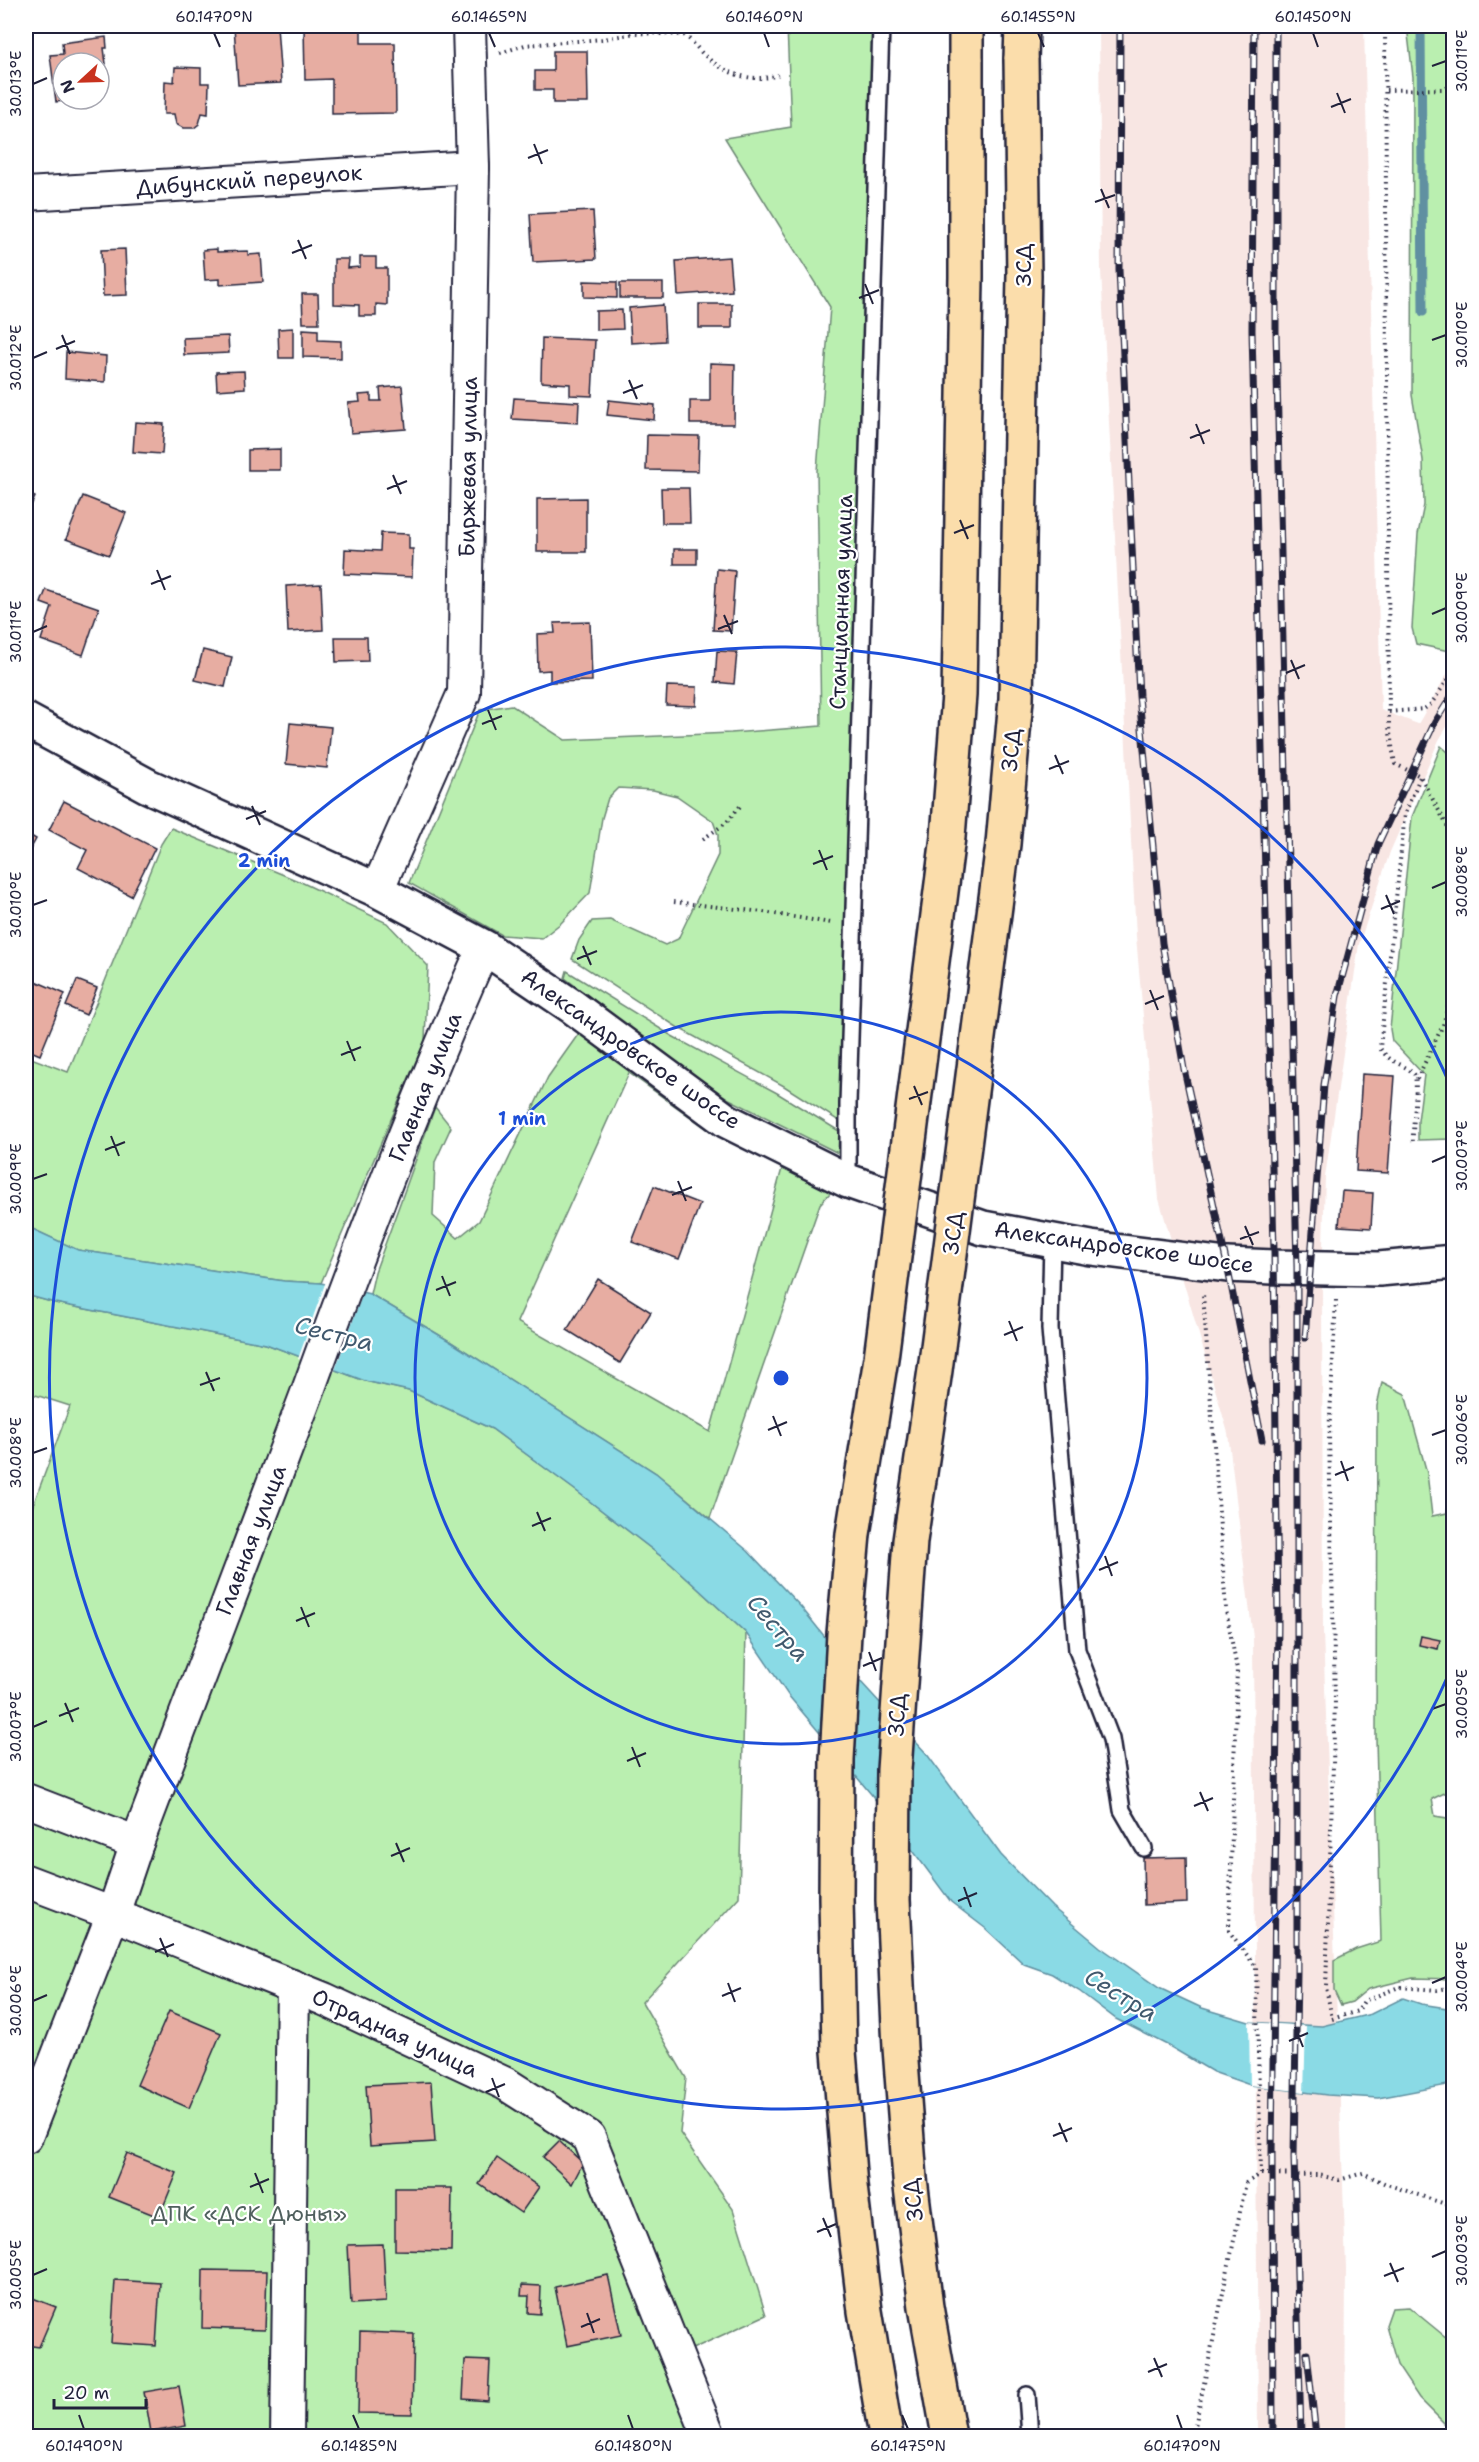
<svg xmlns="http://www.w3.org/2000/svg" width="1479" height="2462" font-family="'Shantell Sans',sans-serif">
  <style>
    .built { fill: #f8e6e3 }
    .green { fill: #baefb0; stroke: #6e8876; stroke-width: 1.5; fill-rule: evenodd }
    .water { fill: #8adae5; stroke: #6090a1; stroke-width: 1.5 }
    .pier { fill: #fff }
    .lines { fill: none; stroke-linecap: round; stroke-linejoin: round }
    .stream { stroke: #6090a1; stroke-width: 9 }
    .building { fill: #e7ada2; stroke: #22223b; stroke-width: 1.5 }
    .lane-casing { stroke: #22223b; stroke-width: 20 }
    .street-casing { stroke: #22223b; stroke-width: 36 }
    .secondary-casing { stroke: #22223b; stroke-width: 38 }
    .highway-casing { stroke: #22223b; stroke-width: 38 }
    .path { stroke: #22223b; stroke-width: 4; stroke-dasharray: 1.5 4.5; stroke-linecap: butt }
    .lane { stroke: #fff; stroke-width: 15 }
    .street { stroke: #fff; stroke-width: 32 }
    .secondary { stroke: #fff; stroke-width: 33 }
    .highway { stroke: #fbddab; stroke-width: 33 }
    .rail-casing { stroke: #22223b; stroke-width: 7 }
    .rail { stroke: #fff; stroke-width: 4.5; stroke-dasharray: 14; stroke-linecap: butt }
    .highway-bridge-casing { stroke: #22223b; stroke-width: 38; stroke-linecap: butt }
    .highway-bridge { stroke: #fbddab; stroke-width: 33 }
    .ticks { fill: none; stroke: #22223b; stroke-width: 2 }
    .ring { fill: none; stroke: #1d4ed8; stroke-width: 3 }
    .labels { text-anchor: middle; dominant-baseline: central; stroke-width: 4.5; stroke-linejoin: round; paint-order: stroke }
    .street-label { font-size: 22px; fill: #22223b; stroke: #fff }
    .park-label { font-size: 22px; fill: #50605e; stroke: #fff }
    .water-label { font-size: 24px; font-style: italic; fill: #41596e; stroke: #fff }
    .centre { fill: #1d4ed8; stroke: #fff; stroke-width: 3 }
    .ring-label { font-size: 18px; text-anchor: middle; font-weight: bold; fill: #1d4ed8; stroke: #fff; stroke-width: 4.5; stroke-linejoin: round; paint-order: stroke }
    .neatline { fill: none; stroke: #22223b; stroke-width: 2 }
    .ticks-label { font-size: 15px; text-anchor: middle; fill: #22223b }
  </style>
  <rect width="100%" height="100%" fill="#fff"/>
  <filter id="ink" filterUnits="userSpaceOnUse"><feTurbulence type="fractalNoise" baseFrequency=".0167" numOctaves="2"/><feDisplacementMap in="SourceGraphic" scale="12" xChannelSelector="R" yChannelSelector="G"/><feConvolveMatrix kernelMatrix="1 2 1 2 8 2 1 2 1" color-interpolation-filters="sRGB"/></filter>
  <g filter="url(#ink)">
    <polygon class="built" points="1099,26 1364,26 1381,710 1418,724 1453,664 1453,717 1439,740 1390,852 1359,944 1325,1177 1322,1279 1323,1632 1346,2268 1345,2436 1258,2436 1253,1638 1228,1433 1159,1199 1136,936 1101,271"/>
    <g class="green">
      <polygon points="787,26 881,26 842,1123 784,1086 677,1027 572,959 579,940 592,921 610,920 665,945 678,939 718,855 718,835 713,821 677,796 653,790 618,788 608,798 602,818 590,893 561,923 542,938 502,935 409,883 480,710 511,705 565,740 731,733 821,726 817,471 830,307 725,138 791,127"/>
      <polygon points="1407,26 1453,26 1454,650 1449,651 1416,644 1412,628 1418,534 1424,505 1423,460 1412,395 1413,77"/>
      <polygon points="1441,746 1448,752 1454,765 1453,1139 1418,1140 1418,1121 1424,1075 1392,1041 1390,1029 1412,817"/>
      <polygon points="171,828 303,883 387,923 428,966 425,1040 321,1283 284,1281 77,1250 26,1226 26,1056 68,1072 161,844"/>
      <polygon points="567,971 672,1036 777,1093 839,1131 838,1153 729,1099 662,1053 565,978"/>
      <path d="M589 1019 844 1178 820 1204 710 1518 656 1473 451 1342 370 1294 375 1272 435 1107 451 1127 435 1162 433 1216 458 1238 479 1221 548 1077ZM629 1073 713 1133 783 1165 710 1432 517 1322Z"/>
      <polygon points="26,1295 55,1303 266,1344 365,1381 409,1391 492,1429 579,1493 671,1564 746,1633 739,1897 642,2002 686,2078 680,2133 733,2209 766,2315 677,2356 709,2436 26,2436 26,1524 70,1406 26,1392"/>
      <polygon points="1382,1382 1405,1394 1427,1473 1432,1516 1447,1513 1453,1468 1453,1789 1432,1799 1435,1816 1453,1819 1453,1979 1413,1978 1368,1989 1352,2002 1341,2005 1334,1990 1334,1960 1356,1949 1381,1941 1376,1738 1377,1406"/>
      <polygon points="1409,2307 1453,2343 1453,2436 1450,2429 1419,2398 1397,2365 1386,2325 1392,2308"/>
    </g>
    <polygon class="water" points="26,1226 78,1250 284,1281 321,1283 370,1294 451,1342 656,1473 748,1551 801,1607 860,1681 926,1753 1001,1855 1052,1907 1100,1947 1159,1988 1202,2008 1249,2022 1322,2026 1371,2014 1403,1998 1421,2004 1453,2009 1453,2084 1378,2098 1327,2095 1250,2085 1213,2072 1169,2046 1116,2019 1079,1991 1052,1974 1024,1964 985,1928 951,1902 871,1794 788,1695 746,1633 671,1564 579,1493 492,1429 409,1391 365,1381 266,1344 55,1303 26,1295"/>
    <g class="pier">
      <polygon points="326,1281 364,1290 334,1373 298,1359"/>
      <polygon points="1249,2022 1306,2026 1304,2092 1250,2085"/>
    </g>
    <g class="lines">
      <polyline class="stream" points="1421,26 1423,312"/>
    </g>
    <g class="building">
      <polygon points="234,26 277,26 281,83 238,85"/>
      <polygon points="304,26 361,26 361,43 395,43 396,113 332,114 332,79 305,80"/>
      <polygon points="106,37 107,48 104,48 106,64 101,65 104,86 99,87 99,63 63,63 63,99 80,99 56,102 50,55 63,54 62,43"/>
      <polygon points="553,51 587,51 588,103 553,103 553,90 535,90 535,71 553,71"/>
      <polygon points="175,67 201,68 201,83 209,83 208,114 202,113 199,124 194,128 183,128 176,124 174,114 164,114 165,81 174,82"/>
      <polygon points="593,211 596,259 533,262 530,214"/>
      <polygon points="125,249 127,295 103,296 101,250"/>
      <polygon points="217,249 217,252 248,251 248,255 261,254 263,282 220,285 220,279 205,280 203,250"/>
      <polygon points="360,257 376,257 376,268 387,268 387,305 376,304 376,316 359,316 359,305 334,304 334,259 349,259 348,268 360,267"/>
      <polygon points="729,257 732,291 678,295 676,261"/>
      <polygon points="584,281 617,282 617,298 584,297"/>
      <rect x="620" y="283" width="43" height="15"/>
      <polygon points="302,294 318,294 319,323 303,323"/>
      <rect x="699" y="304" width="33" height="24"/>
      <polygon points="663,305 665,341 631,343 629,308"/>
      <polygon points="622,310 623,329 596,330 596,311"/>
      <polygon points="293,328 293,358 279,358 278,329"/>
      <polygon points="303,329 318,330 318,340 341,341 341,358 303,357"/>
      <polygon points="228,336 229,353 184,355 183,338"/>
      <polygon points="542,338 595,340 592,396 570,395 570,384 541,382"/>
      <polygon points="66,352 106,356 105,382 65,379"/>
      <polygon points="710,363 735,364 734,424 690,424 690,401 710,401"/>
      <polygon points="244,371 245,388 217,390 216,372"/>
      <polygon points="402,386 406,429 351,433 348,403 360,402 359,395 371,394 371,401 381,401 380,388"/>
      <polygon points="514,398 579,402 578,423 512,419"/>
      <polygon points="609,400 655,405 654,420 607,415"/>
      <polygon points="135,422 164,424 162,454 133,452"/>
      <polygon points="647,435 699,436 698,471 646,470"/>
      <polygon points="280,449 280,470 248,470 248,450"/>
      <polygon points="661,488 689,488 690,523 662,523"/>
      <polygon points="26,493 35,497 27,514 26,513"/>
      <polygon points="83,496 126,513 109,555 66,539"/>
      <polygon points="586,498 586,552 537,552 537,499"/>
      <polygon points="381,533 409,534 409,549 413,549 412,577 344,574 345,549 380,551"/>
      <rect x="674" y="549" width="23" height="15"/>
      <polygon points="717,569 735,571 731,631 713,630"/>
      <polygon points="321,584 323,630 288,632 286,586"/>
      <polygon points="46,590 99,608 83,655 41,640 52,607 41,603"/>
      <polygon points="590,622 592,681 550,682 550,670 538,671 537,634 555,633 554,623"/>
      <polygon points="335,637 367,637 368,661 336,662"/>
      <polygon points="203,650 232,657 225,687 195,680"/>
      <polygon points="717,651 737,652 734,684 715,682"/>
      <polygon points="667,686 697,687 696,706 666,705"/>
      <polygon points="290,723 331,727 327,768 286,764"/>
      <polygon points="64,801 155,848 131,896 78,868 87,850 49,830"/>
      <polygon points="26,833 36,839 26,857"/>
      <polygon points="26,977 65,994 40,1055 26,1049"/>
      <polygon points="77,980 97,988 86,1015 66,1006"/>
      <polygon points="1362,1074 1395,1076 1388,1173 1356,1171"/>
      <polygon points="654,1186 700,1204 679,1259 632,1242"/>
      <polygon points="1342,1191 1373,1193 1371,1228 1339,1226"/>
      <polygon points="598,1279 651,1312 620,1363 567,1330"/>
      <polygon points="1421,1636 1440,1640 1438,1649 1419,1645"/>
      <polygon points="1186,1857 1187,1903 1144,1905 1143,1858"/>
      <polygon points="169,2011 221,2033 189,2108 137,2085"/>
      <polygon points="431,2082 435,2142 370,2146 366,2085"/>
      <polygon points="559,2141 583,2163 572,2184 543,2157"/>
      <polygon points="127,2153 177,2173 159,2217 109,2197"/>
      <polygon points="497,2158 539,2187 521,2213 479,2184"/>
      <polygon points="395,2188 452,2188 451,2251 395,2250"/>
      <polygon points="383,2244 386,2302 351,2304 348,2245"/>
      <polygon points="203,2270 267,2271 265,2330 202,2328"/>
      <polygon points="608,2275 621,2335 567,2346 555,2287"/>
      <polygon points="115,2280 160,2283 156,2346 111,2343"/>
      <polygon points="522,2285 541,2286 540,2314 528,2313 529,2296 521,2296"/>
      <polygon points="30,2297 56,2307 39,2347 26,2345 26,2308"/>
      <polygon points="360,2332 414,2334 412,2414 358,2413"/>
      <polygon points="465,2360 490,2361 488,2401 463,2399"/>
      <polygon points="179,2386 186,2426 151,2432 144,2392"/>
      <rect x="536" y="2433" width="43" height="3"/>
    </g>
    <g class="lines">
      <g class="lane-casing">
        <g id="lane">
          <polyline points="848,1181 848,1104 881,26"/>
          <polyline points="1052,1241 1050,1329 1077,1650 1111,1739 1122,1810 1144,1848"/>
          <polyline points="1027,2395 1030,2436"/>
        </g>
      </g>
      <g class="street-casing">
        <g id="street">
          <polyline points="26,194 473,167"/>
          <polyline points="377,890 464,693 473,167 469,26"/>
          <polyline points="26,1800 137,1843"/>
          <polyline points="26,1881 113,1914 324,1999 506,2084 589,2137 709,2436"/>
          <path d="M26 2137 113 1914 137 1843C193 1694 250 1545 306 1396 361 1244 418 1094 484 947"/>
          <polyline points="287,2436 293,1986"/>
        </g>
      </g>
      <g class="secondary-casing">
        <polyline id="secondary" points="26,720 148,786 377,890 484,947 573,1007 727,1121 848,1181 983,1228 1091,1248 1227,1265 1274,1267 1379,1269 1454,1262"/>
      </g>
      <g class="highway-casing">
        <g id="highway">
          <polyline points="1021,59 1022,26"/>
          <polyline points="966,60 966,26"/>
        </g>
      </g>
      <g class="path">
        <polyline points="1385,26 1389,727 1395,764 1420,776 1454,838"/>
        <polyline points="1453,26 1454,26"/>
        <path d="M500 53 525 45 604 39 635 33 684 35C691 40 695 45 700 51 721 72 749 84 778 75"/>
        <polyline points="1386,90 1443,89 1454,86"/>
        <polyline points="1389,712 1424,709 1431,704 1454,671"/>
        <polyline points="703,839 726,823 742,804"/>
        <polyline points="674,902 763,912 831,923"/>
        <polyline points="1417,1079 1443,1025 1454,984"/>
        <path d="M1413 1141C1412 1127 1419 1081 1414 1074 1404 1063 1390 1064 1380 1048L1405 814 1420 777"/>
        <polyline points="1336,1300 1329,1436 1335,1701 1326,1987 1332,2019 1358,2011 1364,2001 1399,1987 1437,1990 1454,1987"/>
        <polyline points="1261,2174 1319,2175 1339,2180 1363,2173 1386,2184 1454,2207"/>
        <polyline points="1193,2436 1246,2183 1261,2174 1256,1967 1229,1931 1237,1669 1226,1610 1203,1294"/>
      </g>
      <use href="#lane" class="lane"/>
      <use href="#street" class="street"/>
      <use href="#secondary" class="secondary"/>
      <use href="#highway" class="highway"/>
      <g class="rail-casing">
        <g id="rail">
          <polyline points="1120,26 1119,270 1139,696 1162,943 1184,1069 1227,1265 1262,1440"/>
          <polyline points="1254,26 1252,331 1274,1251 1278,1624 1272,2155 1273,2436"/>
          <polyline points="1276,26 1276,331 1297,1267 1297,1971 1294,2157 1301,2436"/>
          <polyline points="1305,1338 1324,1085 1337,996 1378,844 1435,722 1454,692"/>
          <polyline points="1307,2353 1316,2436"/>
        </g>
      </g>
      <use href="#rail" class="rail"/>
      <g class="highway-bridge-casing">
        <g id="highway-bridge">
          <polyline points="886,2436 865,2311 850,2186 839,2051 836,1898 837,1759 844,1634 853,1534 881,1358 948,837 959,695 966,277 966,60"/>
          <polyline points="949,2436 926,2307 910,2179 900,2048 893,1900 894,1770 910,1541 935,1370 1003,844 1016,699 1024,275 1021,59"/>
        </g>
      </g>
      <use href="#highway-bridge" class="highway-bridge"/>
    </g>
  </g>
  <path class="ticks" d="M214 33 220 47M489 33 495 47M764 33 769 47M1038 33 1044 47M1313 33 1318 47M1432 66 1446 61M33 84 47 78M1337 93 1345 113M1331 107 1351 99M534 144 542 164M528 158 548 150M1101 189 1109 208M1095 202 1115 195M298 240 306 259M292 253 312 245M865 284 873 304M859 298 879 290M62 335 70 354M1432 340 1446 335M56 349 75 341M33 358 47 352M629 380 637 399M623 393 643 385M1196 424 1204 444M1190 438 1210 430M393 475 401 494M387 489 407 481M960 520 968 539M954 533 974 525M157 570 165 590M151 584 171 576M1432 614 1446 608M724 615 732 634M718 629 738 621M33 632 47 626M1291 660 1299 679M1286 673 1305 665M488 710 496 730M482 724 502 716M1055 755 1063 774M1049 769 1069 761M252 806 260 825M246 819 266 811M819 850 827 870M813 864 833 856M1432 888 1446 882M1386 895 1394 914M33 905 47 900M1381 909 1400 901M583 946 591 965M577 959 597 951M1150 990 1158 1010M1145 1004 1164 996M347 1041 355 1061M341 1055 361 1047M914 1086 922 1105M909 1099 928 1092M111 1136 119 1156M105 1150 125 1142M1432 1162 1446 1156M33 1179 47 1174M678 1181 686 1201M672 1195 692 1187M1245 1226 1253 1245M1240 1239 1259 1232M442 1276 450 1296M436 1290 456 1282M1009 1321 1017 1341M1004 1335 1023 1327M206 1372 214 1391M200 1385 220 1378M773 1416 781 1436M768 1430 787 1422M1432 1435 1446 1430M33 1453 47 1448M1341 1461 1348 1481M1335 1475 1354 1467M537 1512 545 1531M532 1526 551 1518M1105 1556 1112 1576M1099 1570 1118 1562M301 1607 309 1627M296 1621 315 1613M869 1652 876 1671M863 1666 882 1658M65 1703 73 1722M1432 1709 1446 1704M59 1716 79 1708M33 1727 47 1721M632 1747 640 1767M627 1761 646 1753M1200 1792 1208 1811M1194 1806 1213 1798M396 1843 404 1862M391 1856 410 1848M964 1887 971 1907M958 1901 977 1893M160 1938 168 1957M155 1952 174 1944M728 1983 735 2002M1432 1983 1446 1977M722 1996 741 1988M33 2001 47 1995M1295 2027 1303 2047M1289 2041 1308 2033M492 2078 499 2097M486 2092 505 2084M1059 2123 1067 2142M1053 2136 1072 2128M255 2173 263 2193M250 2187 269 2179M823 2218 831 2237M817 2232 836 2224M1432 2257 1446 2251M1390 2263 1398 2282M33 2275 47 2269M1384 2276 1404 2268M587 2313 594 2333M581 2327 600 2319M1154 2358 1162 2377M1148 2372 1167 2364M79 2415 84 2429M353 2415 359 2429M628 2415 633 2429M902 2415 908 2429M1177 2415 1182 2429"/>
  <g class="ring">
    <circle cx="781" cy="1378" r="366"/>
    <path d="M1451 1669A731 731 0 1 1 1451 1087"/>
  </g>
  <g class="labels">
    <g class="street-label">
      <text transform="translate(249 180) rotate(-4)">Дибунский переулок</text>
      <text transform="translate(1023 265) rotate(-90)">ЗСД</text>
      <text transform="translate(468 467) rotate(-89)">Биржевая улица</text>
      <text transform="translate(841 602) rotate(-88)">Станционная улица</text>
      <text transform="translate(1011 750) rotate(-85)">ЗСД</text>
      <text transform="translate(631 1049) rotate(35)">Александровское шоссе</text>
      <text transform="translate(425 1087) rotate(-68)">Главная улица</text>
      <text transform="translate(953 1233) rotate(-83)">ЗСД</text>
      <text transform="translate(1124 1247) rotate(8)">Александровское шоссе</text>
      <text transform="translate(251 1540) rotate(-69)">Главная улица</text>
      <text transform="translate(897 1715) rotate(-87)">ЗСД</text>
      <text transform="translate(395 2033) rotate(25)">Отрадная улица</text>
      <text transform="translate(913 2200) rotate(-97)">ЗСД</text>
    </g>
    <g class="park-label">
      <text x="249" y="2213">ДПК «ДСК Дюны»</text>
    </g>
    <g class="water-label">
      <text transform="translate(334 1334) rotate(14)">Сестра</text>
      <text transform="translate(778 1628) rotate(49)">Сестра</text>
      <text transform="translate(1121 1995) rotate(31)">Сестра</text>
    </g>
  </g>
  <circle cx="781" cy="1378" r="9" class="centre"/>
  <g class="ring-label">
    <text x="264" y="867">2 min</text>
    <text x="522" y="1125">1 min</text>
  </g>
  <rect width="1479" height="2462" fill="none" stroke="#fff" stroke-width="66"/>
  <g transform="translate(81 81) rotate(248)"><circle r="28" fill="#ffffff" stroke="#a7a7b1" stroke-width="1.5"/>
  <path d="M0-4.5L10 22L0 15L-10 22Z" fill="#c8321e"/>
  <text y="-9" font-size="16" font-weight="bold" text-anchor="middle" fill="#22223b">N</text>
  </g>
  <path d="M54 2399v9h92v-9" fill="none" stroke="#22223b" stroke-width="3"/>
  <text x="63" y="2399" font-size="18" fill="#22223b" stroke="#ffffff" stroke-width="4.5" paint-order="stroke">20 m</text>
  <rect x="33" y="33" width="1413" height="2396" class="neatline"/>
  <g class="ticks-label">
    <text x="214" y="22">60.1470°N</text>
    <text x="489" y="22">60.1465°N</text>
    <text x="764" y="22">60.1460°N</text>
    <text x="1038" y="22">60.1455°N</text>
    <text x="1313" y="22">60.1450°N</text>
    <text transform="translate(1462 61) rotate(-90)" y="5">30.011°E</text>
    <text transform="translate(16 84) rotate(-90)" y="5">30.013°E</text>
    <text transform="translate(1462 335) rotate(-90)" y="5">30.010°E</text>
    <text transform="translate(16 358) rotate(-90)" y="5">30.012°E</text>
    <text transform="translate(1462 608) rotate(-90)" y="5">30.009°E</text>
    <text transform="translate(16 632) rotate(-90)" y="5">30.011°E</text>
    <text transform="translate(1462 882) rotate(-90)" y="5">30.008°E</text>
    <text transform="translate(16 905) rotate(-90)" y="5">30.010°E</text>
    <text transform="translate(1462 1156) rotate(-90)" y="5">30.007°E</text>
    <text transform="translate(16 1179) rotate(-90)" y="5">30.009°E</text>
    <text transform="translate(1462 1430) rotate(-90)" y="5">30.006°E</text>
    <text transform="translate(16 1453) rotate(-90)" y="5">30.008°E</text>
    <text transform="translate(1462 1704) rotate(-90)" y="5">30.005°E</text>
    <text transform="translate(16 1727) rotate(-90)" y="5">30.007°E</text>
    <text transform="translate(1462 1977) rotate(-90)" y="5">30.004°E</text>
    <text transform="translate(16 2001) rotate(-90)" y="5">30.006°E</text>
    <text transform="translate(1462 2251) rotate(-90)" y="5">30.003°E</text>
    <text transform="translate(16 2275) rotate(-90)" y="5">30.005°E</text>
    <text x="84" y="2451">60.1490°N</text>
    <text x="359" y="2451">60.1485°N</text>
    <text x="633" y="2451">60.1480°N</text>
    <text x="908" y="2451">60.1475°N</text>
    <text x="1182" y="2451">60.1470°N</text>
  </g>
</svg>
